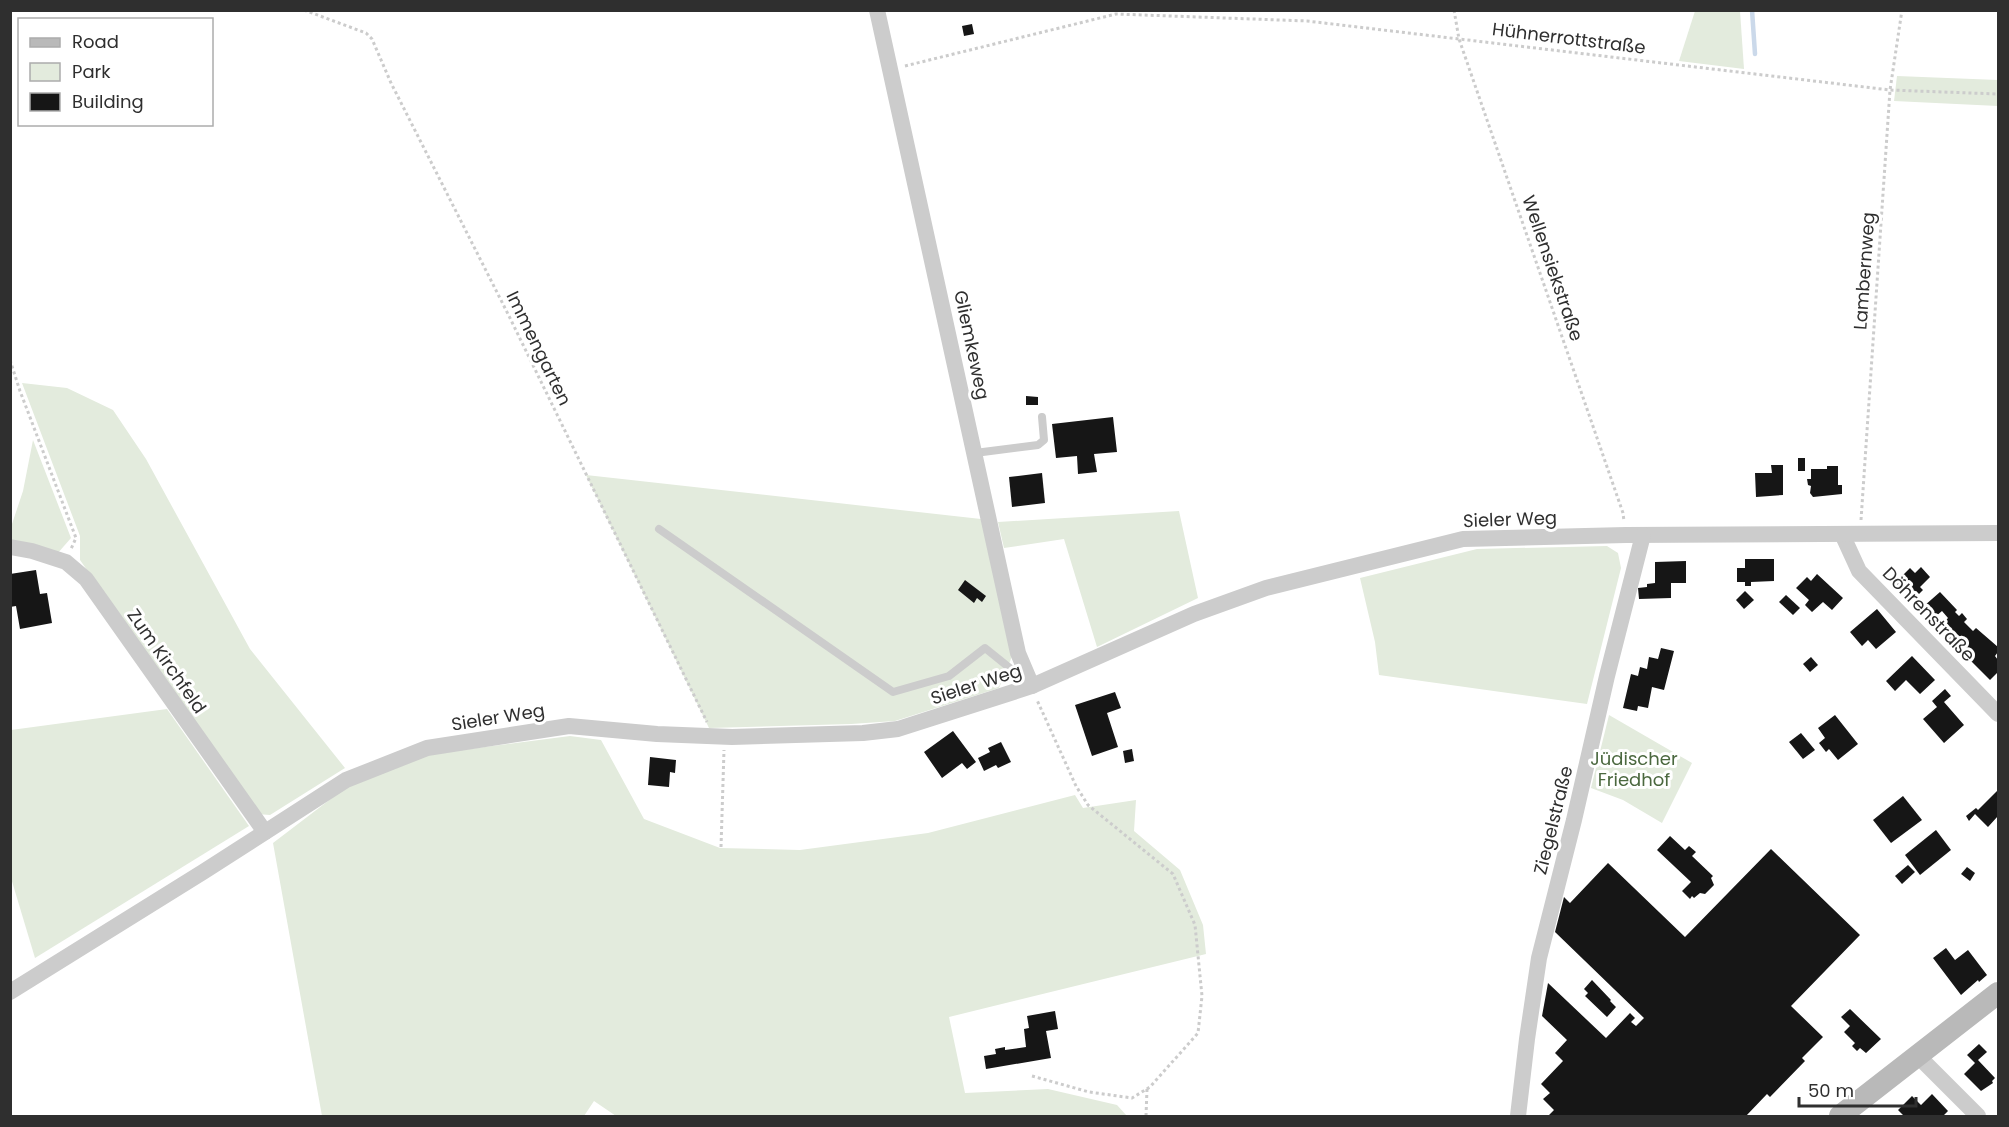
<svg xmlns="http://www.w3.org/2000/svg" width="2009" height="1127" font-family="Poppins,sans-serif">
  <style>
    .green { fill: #e3ebdd }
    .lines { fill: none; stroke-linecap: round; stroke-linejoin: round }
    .stream { stroke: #cbd9ea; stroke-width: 4.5 }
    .building { fill: #161616 }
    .path { stroke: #ccc; stroke-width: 3; stroke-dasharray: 3 3; stroke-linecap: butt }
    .service { stroke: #ccc; stroke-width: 8 }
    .minor { stroke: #ccc; stroke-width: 16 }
    .secondary { stroke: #b9b9b9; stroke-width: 22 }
    .labels { text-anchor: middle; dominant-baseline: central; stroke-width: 6; stroke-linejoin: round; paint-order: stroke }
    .street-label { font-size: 18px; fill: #2f2f2f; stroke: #fff }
    .park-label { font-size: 18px; fill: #4b683f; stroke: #fff }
  </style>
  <rect width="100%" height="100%" fill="#fff"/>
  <g class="green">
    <polygon points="1695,11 1740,11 1744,69 1679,61"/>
    <polygon points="1897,76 1998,80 1998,106 1894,101"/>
    <polygon points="22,383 67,388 113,410 146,459 250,649 345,768 270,815 257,814 80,560 80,536"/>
    <polygon points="33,440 71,538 57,554 11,542 11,527 23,491"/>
    <polygon points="586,475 981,519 1013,654 999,688 895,721 851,724 709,728"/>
    <polygon points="1179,511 1198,598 1097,647 1064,539 1004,548 998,522"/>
    <polygon points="1607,546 1618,553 1621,568 1587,704 1379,675 1375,642 1360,578 1477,549"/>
    <polygon points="167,709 249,826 35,958 11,878 11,730"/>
    <polygon points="1609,715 1692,763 1662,823 1623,800 1591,788"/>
    <polygon points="570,736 601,740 644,819 720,848 800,850 928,833 1075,795 1083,808 1136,800 1134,831 1180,870 1203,925 1206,954 949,1017 965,1093 1048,1089 1117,1105 1127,1116 616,1116 594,1101 584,1116 322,1116 273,843 349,785 430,754"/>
  </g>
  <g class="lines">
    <polyline class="stream" points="1752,10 1755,54"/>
  </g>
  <g class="building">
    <polygon points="972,24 974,34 964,36 962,26"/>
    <polygon points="1026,396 1038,397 1038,405 1026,405"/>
    <polygon points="1113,417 1117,452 1094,454 1097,472 1078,474 1077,456 1056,458 1052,424"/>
    <rect x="1798" y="458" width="7" height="13"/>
    <polygon points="1771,465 1783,465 1783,495 1756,497 1755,473 1772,473"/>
    <polygon points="1827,466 1838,466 1838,485 1842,485 1842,494 1813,497 1810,493 1811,486 1808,485 1807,479 1811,479 1811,469 1827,469"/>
    <polygon points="1042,473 1045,503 1012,507 1009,477"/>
    <polygon points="1745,559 1774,559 1774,581 1751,582 1751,586 1745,586 1745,582 1737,582 1737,568 1745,568"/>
    <polygon points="1686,561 1686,583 1671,583 1671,598 1639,599 1638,588 1647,587 1647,584 1655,583 1655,562"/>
    <polygon points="1921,567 1930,577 1920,587 1923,590 1919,594 1916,591 1909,598 1895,583 1910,568 1915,573"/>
    <polygon points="36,570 40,594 47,593 52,623 20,629 16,606 10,607 10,574"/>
    <polygon points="1817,574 1843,598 1832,610 1823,602 1812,612 1805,605 1809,600 1796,588 1807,577 1811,581"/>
    <polygon points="965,580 986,596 982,602 977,598 974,603 958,590"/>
    <polygon points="1745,591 1754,600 1744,609 1736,600"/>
    <polygon points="1940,592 1957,610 1955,612 1959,616 1962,613 1967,619 1964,622 1973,631 1976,628 1998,647 1998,652 1995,656 1998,660 1998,672 1990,680 1968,658 1972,655 1960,644 1957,647 1939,628 1948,618 1942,611 1935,617 1924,606"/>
    <polygon points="1786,595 1800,608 1793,615 1779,602"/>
    <polygon points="1877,609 1896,632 1876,649 1868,640 1862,646 1850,632"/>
    <polygon points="1661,648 1674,651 1664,690 1652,687 1648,708 1638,706 1637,711 1623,708 1631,674 1638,676 1640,667 1647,669 1649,657 1658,659"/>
    <polygon points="1912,656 1935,680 1920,694 1906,680 1895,691 1886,681"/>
    <polygon points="1811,657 1818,665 1810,672 1803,664"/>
    <polygon points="1945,689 1951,696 1944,702 1964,725 1944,743 1923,719 1937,707 1932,701"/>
    <polygon points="1115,692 1121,708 1107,713 1118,747 1092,756 1075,705"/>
    <polygon points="1835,715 1858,744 1838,760 1829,749 1826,752 1819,743 1825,738 1818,728"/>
    <polygon points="953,731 976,762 967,769 962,763 942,778 924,752"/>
    <polygon points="1801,733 1815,750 1803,759 1789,742"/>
    <polygon points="1001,742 1011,762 998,768 996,765 984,771 978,758 990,752 988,748"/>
    <polygon points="1132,749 1134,761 1125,763 1123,751"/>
    <polygon points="650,757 676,760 675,773 670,772 669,787 648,785"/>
    <polygon points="1998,790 1998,816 1988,827 1975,814 1969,821 1966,816 1976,808 1978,810"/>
    <polygon points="1903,796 1922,820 1891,843 1873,820"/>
    <polygon points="1936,830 1951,850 1920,875 1905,855"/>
    <polygon points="1670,836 1685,850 1689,846 1696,852 1692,856 1713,876 1711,878 1714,885 1705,894 1700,893 1694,898 1692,896 1690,899 1682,891 1691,882 1657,850"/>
    <polygon points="1771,849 1860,935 1791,1006 1823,1037 1802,1058 1805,1061 1770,1097 1767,1094 1746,1116 1548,1116 1554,1110 1543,1099 1550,1093 1541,1084 1563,1061 1555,1053 1567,1040 1542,1016 1548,983 1606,1038 1630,1013 1635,1018 1631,1022 1636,1026 1644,1018 1555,932 1564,897 1570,903 1608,863 1685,937"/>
    <polygon points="1908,865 1915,872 1902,884 1895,876"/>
    <polygon points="1967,867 1975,873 1970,881 1961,874"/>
    <polygon points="1946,948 1955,960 1968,950 1987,975 1979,982 1978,980 1961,995 1933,958"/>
    <polygon points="1592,980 1611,1000 1610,1001 1616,1007 1607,1017 1585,996 1588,993 1584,989"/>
    <polygon points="1850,1009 1881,1039 1866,1053 1860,1048 1857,1051 1852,1046 1855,1043 1844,1032 1850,1026 1841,1017"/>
    <polygon points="1055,1011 1058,1029 1046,1031 1051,1058 986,1069 984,1056 996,1054 995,1049 1005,1047 1005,1050 1026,1047 1024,1029 1029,1028 1027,1016"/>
    <polygon points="1979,1044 1987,1052 1978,1060 1995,1078 1992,1081 1993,1083 1981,1091 1964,1074 1975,1063 1967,1055"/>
    <polygon points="1932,1094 1948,1111 1943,1116 1904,1116 1898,1110 1912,1096 1921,1105"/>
  </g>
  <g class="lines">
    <g class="path">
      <polyline points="304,10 366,33 372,39 391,83 508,314 707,722"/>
      <polyline points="1454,10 1459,39 1623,513 1624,521"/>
      <polyline points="905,66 1116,14 1307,21 1890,90 1998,94"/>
      <polyline points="10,360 20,391 76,538 71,549"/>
      <polyline points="1861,520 1890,90 1902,10"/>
      <polyline points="721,847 724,750"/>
      <polyline points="1032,1076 1089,1092 1132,1098 1150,1087 1198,1033 1202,996 1195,925 1173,874 1088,805 1076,786 1037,700"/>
      <polyline points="1146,1116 1147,1089"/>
    </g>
    <g class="service">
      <polyline points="975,453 1038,445 1044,440 1042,417"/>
      <polyline points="659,529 893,692 949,676 985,648 1027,682"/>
    </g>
    <g class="minor">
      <polyline points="877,10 1018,653 1032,686"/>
      <polyline points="1842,534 1859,571 1998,714"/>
      <polyline points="10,547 32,551 66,562 86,579 265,832"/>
      <polyline points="10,992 203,872 346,780 427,748 569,726 657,734 732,737 863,733 898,729 1032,686 1194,614 1266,588 1463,539 1626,535 1998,533"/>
      <polyline points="1918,1056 1978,1116"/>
      <polyline points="1518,1116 1527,1039 1539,958 1574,820 1607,676 1643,535"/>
    </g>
    <polyline class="secondary" points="1840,1116 1998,993"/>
  </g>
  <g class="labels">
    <g class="street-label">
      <text transform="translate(1569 38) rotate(7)">Hühnerrottstraße</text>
      <text transform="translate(1553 268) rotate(71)">Wellensiekstraße</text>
      <text transform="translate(1864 271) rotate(-86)">Lambernweg</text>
      <text transform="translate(972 345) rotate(78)">Gliemkeweg</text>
      <text transform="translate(539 348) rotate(64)">Immengarten</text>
      <text transform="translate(1510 519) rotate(-2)">Sieler Weg</text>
      <text transform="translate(1929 614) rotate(46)">Döhrenstraße</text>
      <text transform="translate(167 661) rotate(55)">Zum Kirchfeld</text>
      <text transform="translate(976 684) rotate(-18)">Sieler Weg</text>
      <text transform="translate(498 717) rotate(-9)">Sieler Weg</text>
      <text transform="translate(1553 820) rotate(-76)">Ziegelstraße</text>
    </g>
    <g class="park-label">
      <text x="1634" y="758">Jüdischer<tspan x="1634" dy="21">Friedhof</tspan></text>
    </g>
  </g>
  <rect width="2009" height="1127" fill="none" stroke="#2f2f2f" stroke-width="24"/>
  <rect x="18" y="18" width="195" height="108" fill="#ffffff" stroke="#acacac" stroke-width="1.5"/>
  <rect x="30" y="38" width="30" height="9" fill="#b9b9b9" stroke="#acacac" stroke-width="1.5"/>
  <text x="72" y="48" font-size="18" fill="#2f2f2f">Road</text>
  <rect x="30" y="63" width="30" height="18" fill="#e3ebdd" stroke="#acacac" stroke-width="1.5"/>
  <text x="72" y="78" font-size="18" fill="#2f2f2f">Park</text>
  <rect x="30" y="93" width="30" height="18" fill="#161616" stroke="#acacac" stroke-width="1.5"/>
  <text x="72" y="108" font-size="18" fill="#2f2f2f">Building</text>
  <path d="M1799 1097v9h117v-9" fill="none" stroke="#2f2f2f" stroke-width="3"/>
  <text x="1808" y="1097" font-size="18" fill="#2f2f2f" stroke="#ffffff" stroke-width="4.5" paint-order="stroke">50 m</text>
</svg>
